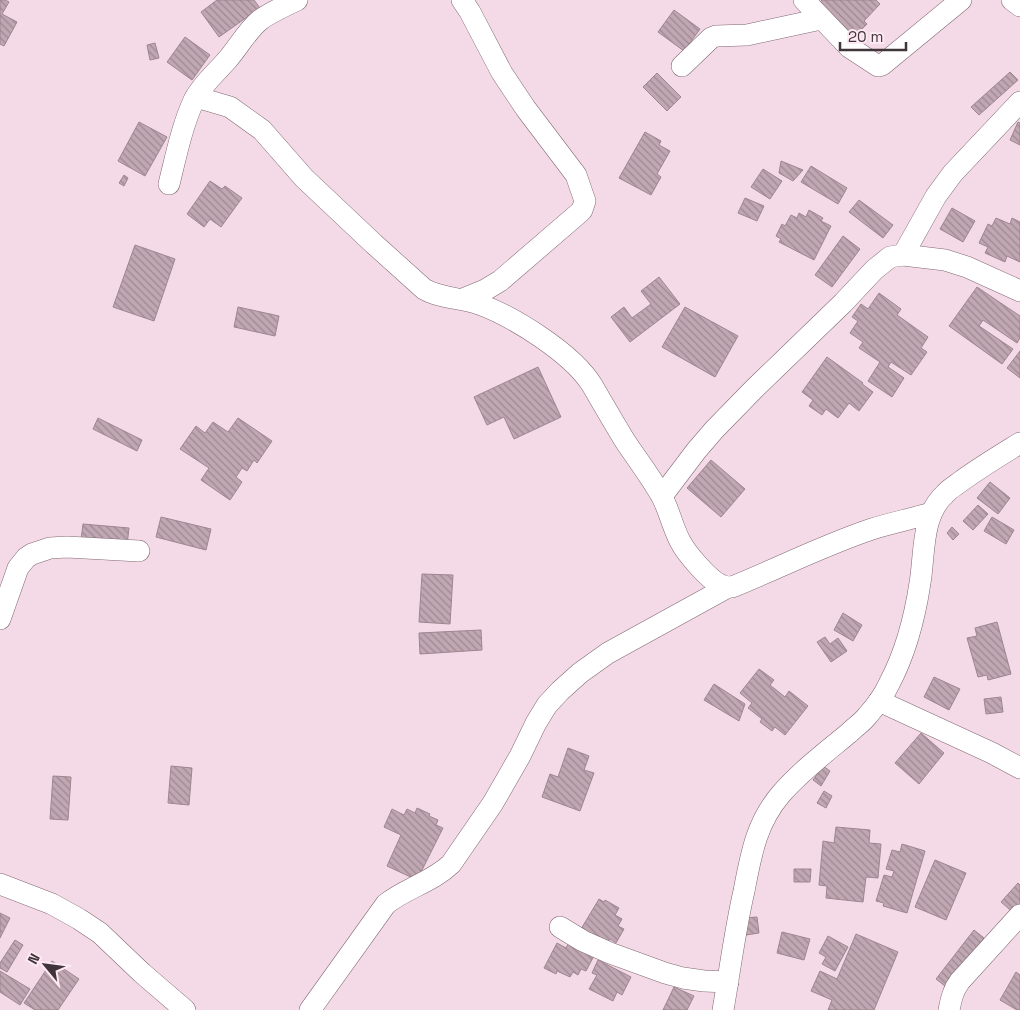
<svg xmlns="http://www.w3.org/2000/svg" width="1020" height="1010" font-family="'Space Grotesk',sans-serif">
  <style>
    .building { fill: url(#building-back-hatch); stroke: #9e8590 }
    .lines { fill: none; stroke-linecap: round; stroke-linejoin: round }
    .minor-casing { stroke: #806873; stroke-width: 22 }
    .minor { stroke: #fff; stroke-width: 21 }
  </style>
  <defs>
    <pattern id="building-back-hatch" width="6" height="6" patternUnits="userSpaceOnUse" patternTransform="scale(1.25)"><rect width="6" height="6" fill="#c0a7b2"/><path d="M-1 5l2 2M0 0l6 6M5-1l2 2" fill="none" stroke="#9d8992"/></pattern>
  </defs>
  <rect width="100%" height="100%" fill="#f4dae6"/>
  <g class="building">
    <polygon points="0,0 5,0 9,2 2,14 17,22 4,46 0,44"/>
    <polygon points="217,0 254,0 260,8 219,37 201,12"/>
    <polygon points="822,0 876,0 880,4 864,21 867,24 850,41 816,6"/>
    <polygon points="674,10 700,29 684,51 658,32"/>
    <polygon points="185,37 210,55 192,80 167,62"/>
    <polygon points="155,43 159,58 150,60 147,45"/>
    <polygon points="1010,72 1018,80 979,115 971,107"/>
    <polygon points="657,73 681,97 667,111 643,87"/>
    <polygon points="139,122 167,137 145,176 118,161"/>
    <polygon points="1018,122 1020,123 1020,145 1010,140"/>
    <polygon points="645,132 661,141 659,145 670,151 657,174 661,177 651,195 619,178"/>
    <polygon points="781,161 803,170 793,181 779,173"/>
    <polygon points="811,166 847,188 838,204 801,182"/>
    <polygon points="763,169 782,181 770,199 751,187"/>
    <polygon points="124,175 128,178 124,186 119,183"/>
    <polygon points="210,181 222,189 225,186 242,198 221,227 210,219 204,227 187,214"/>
    <polygon points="745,198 764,206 757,221 738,213"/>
    <polygon points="859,200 893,225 883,238 849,212"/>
    <polygon points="952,208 975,221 963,242 940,229"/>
    <polygon points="809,210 823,218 821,221 831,226 814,260 779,242 781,239 776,236 782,224 785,226 791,215 797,218 799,213 806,217"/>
    <polygon points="996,218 1010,224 1012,218 1020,222 1020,262 1007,256 1005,262 985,253 988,247 979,243 988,224 992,226"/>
    <polygon points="843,236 860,249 832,287 815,275"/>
    <polygon points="135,245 175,259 154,321 113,307"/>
    <polygon points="659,277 680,304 630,342 611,317 624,307 632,318 651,304 641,291"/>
    <polygon points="977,287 1020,316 1020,338 1017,343 983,320 979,326 1013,349 1002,364 949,326"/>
    <polygon points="879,293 901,309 897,315 928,337 921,348 927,352 911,375 891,362 888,367 904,378 892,397 868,381 880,362 859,348 863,342 850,333 858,321 852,317 861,304 868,309"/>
    <polygon points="238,307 279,316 275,336 234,327"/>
    <polygon points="685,307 738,336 715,377 662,347"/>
    <polygon points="1020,351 1020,378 1007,368"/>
    <polygon points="827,357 863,383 862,384 873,392 859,411 849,403 838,418 826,409 822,415 809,406 813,400 802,392"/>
    <polygon points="538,367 561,417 514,439 504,417 487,425 474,397"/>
    <polygon points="98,418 142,440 137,451 93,429"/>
    <polygon points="238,418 272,441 257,463 254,460 247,471 242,468 236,477 242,482 230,500 201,480 209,468 180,449 196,426 205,433 213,422 228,432"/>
    <polygon points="711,460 745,489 721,517 687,488"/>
    <polygon points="990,482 1010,498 998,514 977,498"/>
    <polygon points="978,505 988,514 973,530 963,521"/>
    <polygon points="161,517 211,529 206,550 156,537"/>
    <polygon points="992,517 1014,530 1006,544 984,531"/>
    <polygon points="83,524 129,528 127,545 81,540"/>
    <polygon points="952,527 959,534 953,540 947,533"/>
    <polygon points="422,574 453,575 450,624 419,622"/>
    <polygon points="843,613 862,625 853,641 834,630"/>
    <polygon points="997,622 1011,674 988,680 987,675 978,677 967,638 977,636 975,628"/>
    <polygon points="481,630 482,650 420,654 419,633"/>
    <polygon points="825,637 830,644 838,638 847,651 831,662 817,642"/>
    <polygon points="759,669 774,680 770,685 785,697 789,691 808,706 785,735 775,727 772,731 760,722 762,719 748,708 752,703 740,693"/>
    <polygon points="934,677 960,689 949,710 924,697"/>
    <polygon points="714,684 745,704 739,721 704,700"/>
    <polygon points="1001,697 1003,712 986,714 984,699"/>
    <polygon points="921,733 944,753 919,784 895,763"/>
    <polygon points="568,748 589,756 584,770 594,773 580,811 542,797 550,774 558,777"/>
    <polygon points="171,766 192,768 189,805 168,803"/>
    <polygon points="823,766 830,771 821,786 813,780"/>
    <polygon points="53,776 71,777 68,820 50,819"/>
    <polygon points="824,791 832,796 826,808 817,803"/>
    <polygon points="417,808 430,814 429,816 438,820 436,825 443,828 417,880 387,866 401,835 384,827 392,809 404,815 407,809 415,813"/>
    <polygon points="836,827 870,830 869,843 881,844 878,878 866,877 863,902 826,898 827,886 819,885 823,841 834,843"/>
    <polygon points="902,844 925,851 907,913 883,906 884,903 876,901 884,875 892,877 894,871 886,869 892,850 900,852"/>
    <polygon points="935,860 966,873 946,920 915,907"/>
    <polygon points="794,869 811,869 810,882 794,882"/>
    <polygon points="1018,883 1020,885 1020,911 1016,915 1001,902"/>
    <polygon points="599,899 604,902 605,900 619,908 615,915 622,919 618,926 624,929 616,943 610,939 607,944 581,929"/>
    <polygon points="0,913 10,918 0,938"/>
    <polygon points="757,917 759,933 746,935 743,918"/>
    <polygon points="974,930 984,938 945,986 936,979"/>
    <polygon points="782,932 810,939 804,960 777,953"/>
    <polygon points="856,934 898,952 874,1010 828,1010 832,1000 811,991 820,971 837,979"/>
    <polygon points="828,936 848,947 835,971 822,964 826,957 819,953"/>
    <polygon points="571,939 596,952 586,971 581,969 578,975 573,972 570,977 557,971 556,974 544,968 557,943 566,948"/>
    <polygon points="15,940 23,945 7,972 0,968 0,963"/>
    <polygon points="598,960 631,977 622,995 617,992 613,1001 589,989 597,975 592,973"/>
    <polygon points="52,961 79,979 58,1010 35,1010 24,1003"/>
    <polygon points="0,971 30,989 20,1005 0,992"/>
    <polygon points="1016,972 1020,975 1020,1010 1017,1010 1000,1000"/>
    <polygon points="674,987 694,996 687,1010 663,1010"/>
  </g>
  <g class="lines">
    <g class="minor-casing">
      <g id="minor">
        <polyline points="462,0 470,12 502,73 526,109 576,175 585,201 582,210 579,213 500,281 485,290 463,299"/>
        <polyline points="804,0 849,47 878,66 882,65 961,0"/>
        <polyline points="1012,0 1020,6"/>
        <polyline points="682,66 711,38 716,36 747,35 821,19"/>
        <path d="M196 97 230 107 262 130 304 178 374 244 424 289C439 298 461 298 479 304 514 317 572 353 592 385 603 404 614 423 625 441 637 459 650 476 661 495 669 509 672 526 680 541 686 553 709 580 721 585 725 587 728 587 732 587 779 568 824 545 872 529 891 523 911 519 931 513"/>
        <path d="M169 184C176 156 182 126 194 100 202 84 217 72 228 59 239 46 247 31 260 20 271 12 285 6 297 0"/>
        <polyline points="903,255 936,196 953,173 1020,102"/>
        <polyline points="662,496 696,451 714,430 754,389 843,303 874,270 890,257 903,255 945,260 967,267 1020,291"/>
        <polyline points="0,619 18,568 26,558 32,554 50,548 67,547 139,551"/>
        <polyline points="879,701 992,753 1020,768"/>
        <polyline points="0,884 52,904 79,919 100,933 142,973 185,1010"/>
        <polyline points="560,927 583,941 610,953 665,973 683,978 704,981 728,982"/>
        <path d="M310 1010 386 904C406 888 432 882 451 864L493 803 520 756 536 723 547 705 560 691 580 673 608 653 728 587"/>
        <path d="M723 1010C730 970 735 930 744 891 751 855 756 823 781 794 801 771 826 752 849 733 855 727 863 722 868 715 876 706 884 695 889 684 905 654 915 616 920 583 925 553 921 516 945 494 949 489 955 486 960 482 979 468 999 456 1020 443"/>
        <path d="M949 1010C951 1000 953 990 960 981L1020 915"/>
      </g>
    </g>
    <use href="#minor" class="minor"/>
  </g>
  <g transform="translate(45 965) rotate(299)" stroke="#fee8f2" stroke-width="4" paint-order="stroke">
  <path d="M0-4L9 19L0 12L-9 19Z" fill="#40353a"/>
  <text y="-8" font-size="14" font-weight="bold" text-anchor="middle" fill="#40353a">N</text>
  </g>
  <path d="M840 42v8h66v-8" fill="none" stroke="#40353a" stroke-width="2.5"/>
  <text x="848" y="42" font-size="15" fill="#40353a" stroke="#fee8f2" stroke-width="4" paint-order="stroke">20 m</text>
</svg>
